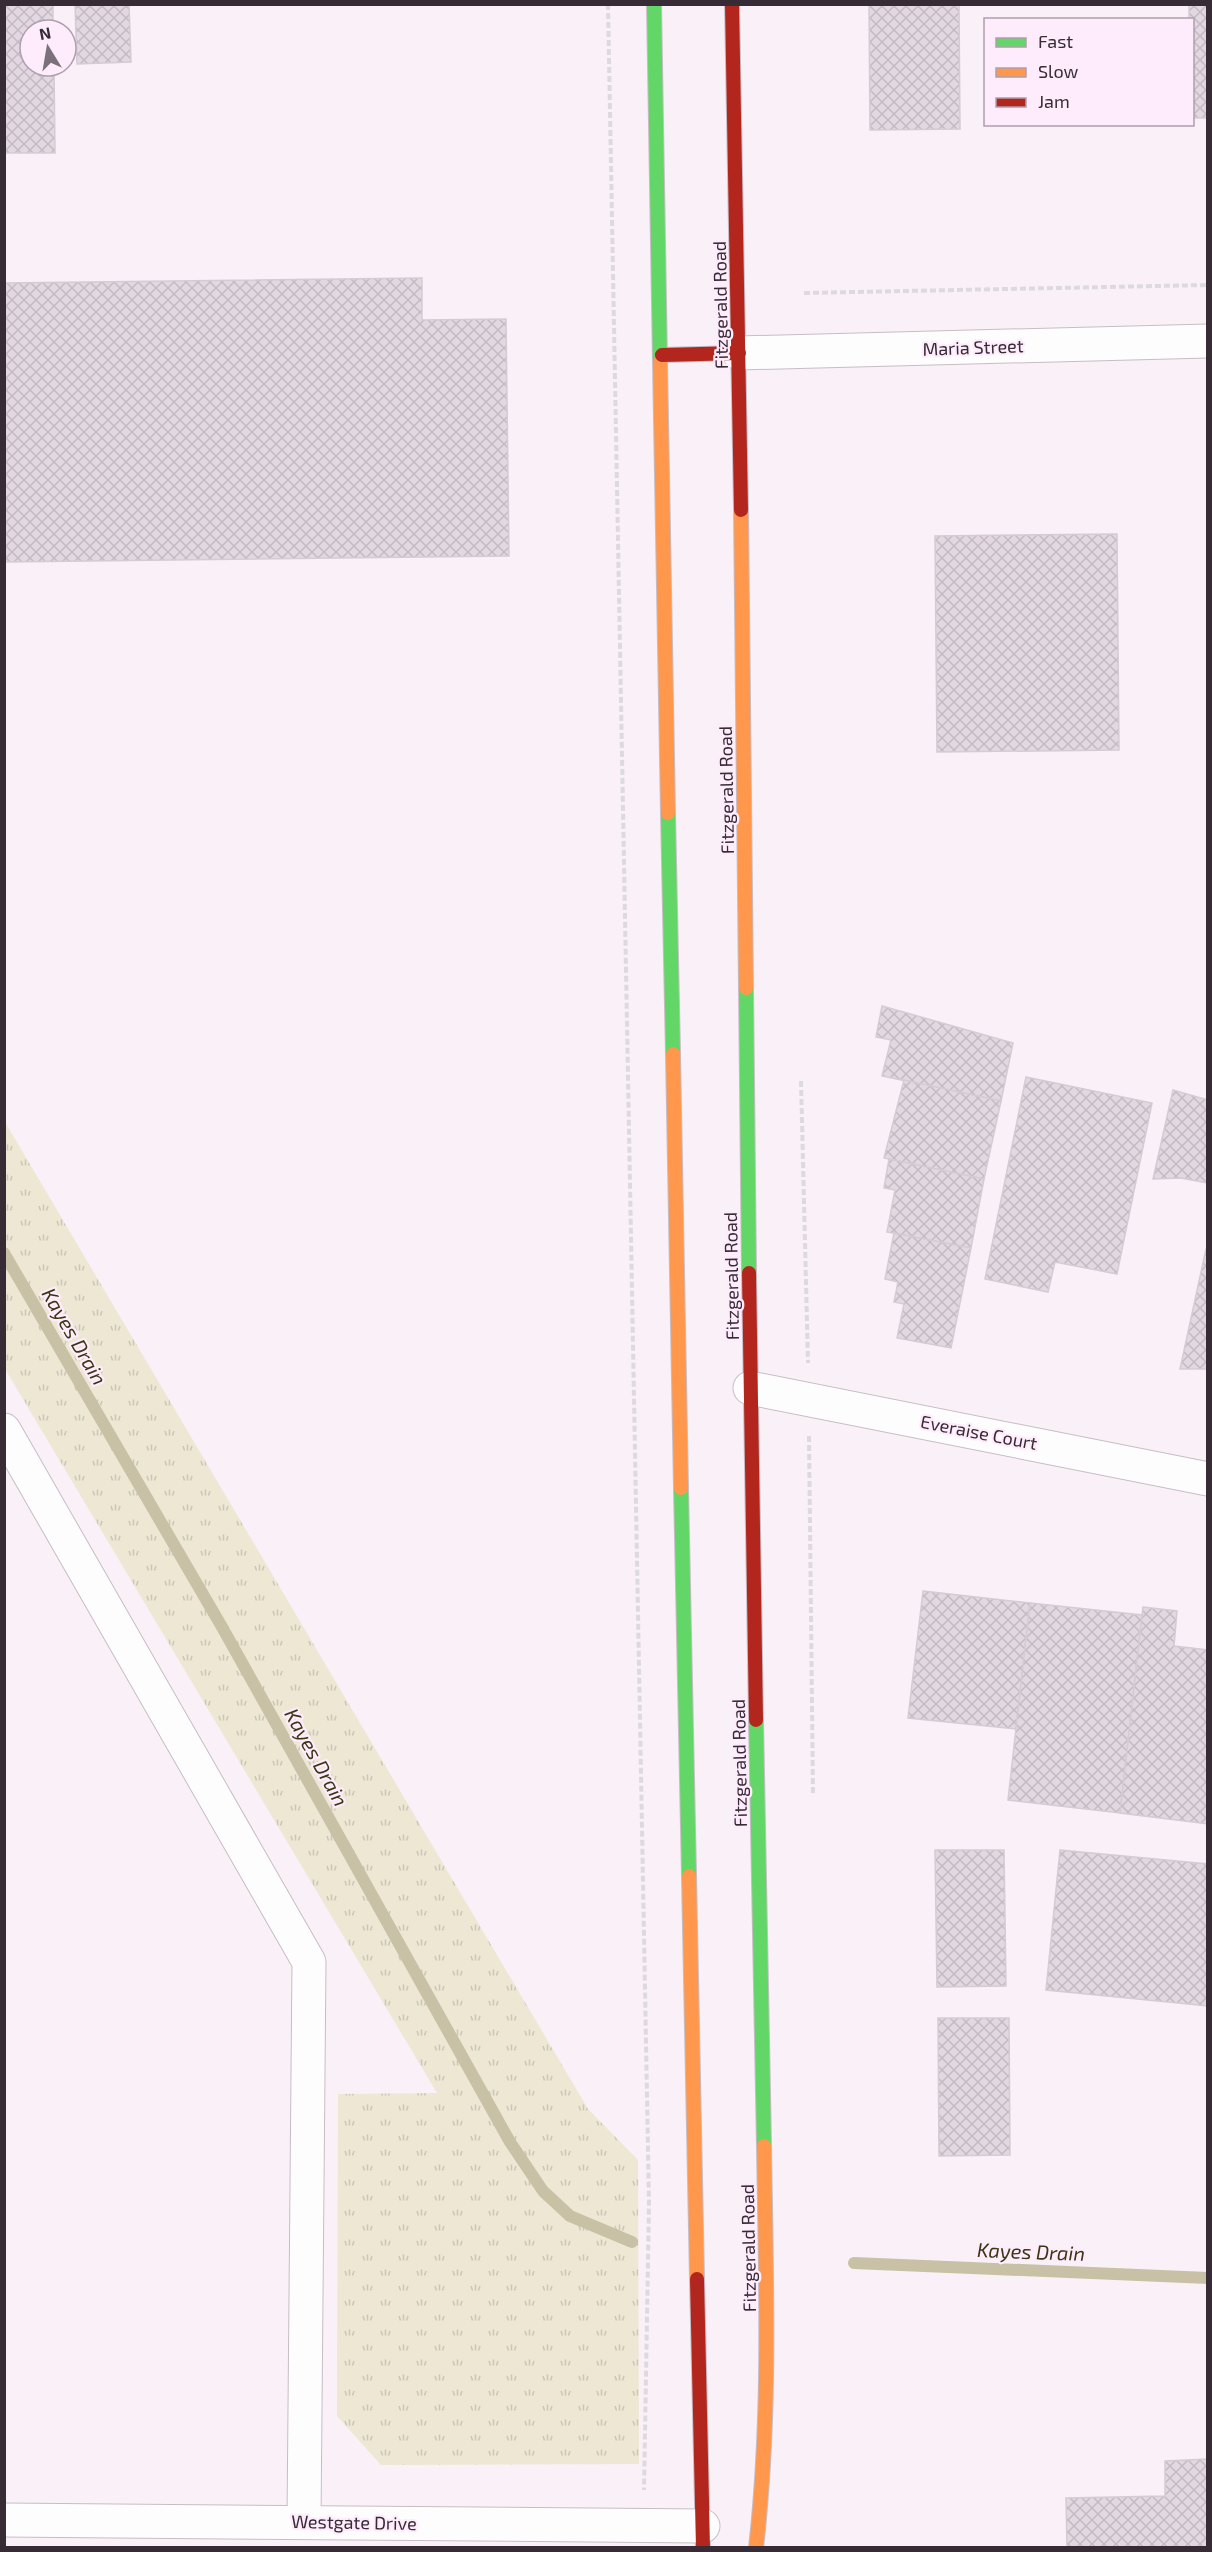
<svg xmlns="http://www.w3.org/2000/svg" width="1212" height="2552" font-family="'Exo 2',sans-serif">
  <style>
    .park { fill: url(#park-tufts) }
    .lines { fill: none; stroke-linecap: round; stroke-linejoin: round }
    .stream { stroke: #c8c1a5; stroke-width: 12 }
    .building { fill: url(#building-cross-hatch); stroke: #d5cbd3; stroke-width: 1.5 }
    .street-casing { stroke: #c7bdc5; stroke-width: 35 }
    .fast-casing { stroke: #c7bdc5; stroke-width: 16 }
    .slow-casing { stroke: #c7bdc5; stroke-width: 16 }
    .jam-casing { stroke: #c7bdc5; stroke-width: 16 }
    .path { stroke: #dddadd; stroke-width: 4; stroke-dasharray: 6 3; stroke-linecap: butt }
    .street { stroke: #fefdfe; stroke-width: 33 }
    .fast { stroke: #63d668; stroke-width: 14 }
    .slow { stroke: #ff974d; stroke-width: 14 }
    .jam { stroke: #b3261e; stroke-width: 14 }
    .labels { text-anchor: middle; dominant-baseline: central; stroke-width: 4.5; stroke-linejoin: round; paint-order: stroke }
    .street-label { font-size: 18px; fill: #372c36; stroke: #feecfc }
    .water-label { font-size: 20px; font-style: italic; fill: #3a3612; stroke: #feecfc }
  </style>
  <defs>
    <pattern id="park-tufts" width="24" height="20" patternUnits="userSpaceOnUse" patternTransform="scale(1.5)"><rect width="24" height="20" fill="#ede7d4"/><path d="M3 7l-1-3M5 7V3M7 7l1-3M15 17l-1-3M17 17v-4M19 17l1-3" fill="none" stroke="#ccc6b7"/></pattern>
    <pattern id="building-cross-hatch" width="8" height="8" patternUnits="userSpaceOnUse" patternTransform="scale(1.5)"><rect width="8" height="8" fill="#e3d8e1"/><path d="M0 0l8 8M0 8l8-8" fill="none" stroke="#c3bac2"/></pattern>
  </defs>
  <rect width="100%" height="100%" fill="#faf0f8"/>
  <polygon class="park" points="5,1122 588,2109 638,2160 639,2464 381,2465 337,2416 338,2094 437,2093 5,1369"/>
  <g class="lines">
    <g class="stream">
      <polyline points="4,1253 222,1627 510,2142 543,2191 570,2216 632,2242"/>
      <polyline points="854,2263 1208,2278"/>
    </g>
  </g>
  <g class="building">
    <polygon points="4,4 53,4 53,30 30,30 30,66 54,66 55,153 4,153"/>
    <polygon points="75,4 129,4 131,62 77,64"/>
    <polygon points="869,4 959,4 960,129 870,130"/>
    <polygon points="1189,4 1208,4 1208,118 1192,118 1192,20 1189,20"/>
    <polygon points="422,278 422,320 506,319 509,556 4,562 4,283"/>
    <polygon points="1117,534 1119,750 937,752 935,536"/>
    <polygon points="882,1006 1013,1043 1001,1101 882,1076 891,1040 876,1037"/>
    <polygon points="1026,1077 1152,1103 1117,1274 1055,1262 1048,1292 985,1279"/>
    <polygon points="904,1080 1001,1101 984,1179 884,1158"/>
    <polygon points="1173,1090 1208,1100 1208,1183 1181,1178 1153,1179"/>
    <polygon points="889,1159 984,1179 971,1248 887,1232 895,1190 884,1188"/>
    <polygon points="894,1233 971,1248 951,1348 897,1338 904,1304 894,1302 898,1282 885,1279"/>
    <polygon points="1208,1248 1208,1369 1180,1369 1206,1249"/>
    <polygon points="923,1591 1030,1603 1016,1729 908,1718"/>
    <polygon points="1030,1603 1142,1615 1120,1813 1008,1800"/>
    <polygon points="1143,1607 1177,1611 1174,1646 1208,1650 1208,1824 1120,1813"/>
    <polygon points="935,1850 1004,1850 1006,1986 937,1987"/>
    <polygon points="1060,1850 1208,1864 1208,2006 1046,1990"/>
    <polygon points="938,2018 1009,2018 1010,2155 939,2156"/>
    <polygon points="1208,2459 1208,2548 1067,2548 1066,2498 1165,2496 1165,2461"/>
  </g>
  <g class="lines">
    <g class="street-casing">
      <g id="street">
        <polyline points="739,353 1208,341"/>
        <polyline points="750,1388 1208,1479"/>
        <polyline points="4,1430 309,1962 304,2521"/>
        <polyline points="4,2520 703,2526"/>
      </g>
    </g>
    <g class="fast-casing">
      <g id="fast">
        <polyline points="654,4 660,362"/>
        <polyline points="668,813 673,1054"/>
        <polyline points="746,988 749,1273"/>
        <polyline points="681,1488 689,1876"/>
        <polyline points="756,1720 764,2146"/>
      </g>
    </g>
    <g class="slow-casing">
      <g id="slow">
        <polyline points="660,362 668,813"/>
        <polyline points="741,510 746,988"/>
        <polyline points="673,1054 681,1488"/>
        <polyline points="689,1876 697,2279"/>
        <path d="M756 2548C771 2414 766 2281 764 2146"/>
      </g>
    </g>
    <g class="jam-casing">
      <g id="jam">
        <polyline points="732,4 741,510"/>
        <polyline points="662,355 739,353"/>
        <polyline points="749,1273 756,1720"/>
        <polyline points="697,2279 703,2548"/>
      </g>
    </g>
    <g class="path">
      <polyline points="608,4 649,2203 644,2490"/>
      <polyline points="804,293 1208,285"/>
      <polyline points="801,1081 808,1363"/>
      <polyline points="809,1436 813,1795"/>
    </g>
    <use href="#street" class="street"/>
    <use href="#fast" class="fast"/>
    <use href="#slow" class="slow"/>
    <use href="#jam" class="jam"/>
  </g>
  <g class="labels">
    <g class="street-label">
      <text transform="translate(720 305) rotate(-91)">Fitzgerald Road</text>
      <text transform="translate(973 347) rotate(-2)">Maria Street</text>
      <text transform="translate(726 790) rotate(-91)">Fitzgerald Road</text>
      <text transform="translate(731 1276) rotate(-91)">Fitzgerald Road</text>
      <text transform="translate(979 1432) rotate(11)">Everaise Court</text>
      <text transform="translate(739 1763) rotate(-91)">Fitzgerald Road</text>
      <text transform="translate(748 2248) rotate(-91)">Fitzgerald Road</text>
      <text transform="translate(354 2522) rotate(1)">Westgate Drive</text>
    </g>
    <g class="water-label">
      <text transform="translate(75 1336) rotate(60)">Kayes Drain</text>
      <text transform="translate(317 1757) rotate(61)">Kayes Drain</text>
      <text transform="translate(1031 2251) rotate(2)">Kayes Drain</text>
    </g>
  </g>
  <rect width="1212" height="2552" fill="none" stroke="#372c36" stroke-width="12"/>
  <rect x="984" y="18" width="210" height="108" fill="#feecfc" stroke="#ae9fad" stroke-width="1.5"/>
  <rect x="996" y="38" width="30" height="9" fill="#63d668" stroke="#ae9fad" stroke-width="1.5"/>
  <text x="1038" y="48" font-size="18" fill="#372c36">Fast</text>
  <rect x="996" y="68" width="30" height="9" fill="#ff974d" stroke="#ae9fad" stroke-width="1.5"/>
  <text x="1038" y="78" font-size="18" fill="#372c36">Slow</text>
  <rect x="996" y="98" width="30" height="9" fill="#b3261e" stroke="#ae9fad" stroke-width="1.5"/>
  <text x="1038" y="108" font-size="18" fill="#372c36">Jam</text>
  <g transform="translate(48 48) rotate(349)"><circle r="28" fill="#feecfc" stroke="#ae9fad" stroke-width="1.5"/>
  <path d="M0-4.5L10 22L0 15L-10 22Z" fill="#7b717a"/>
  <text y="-9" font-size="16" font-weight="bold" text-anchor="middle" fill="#372c36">N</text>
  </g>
</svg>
